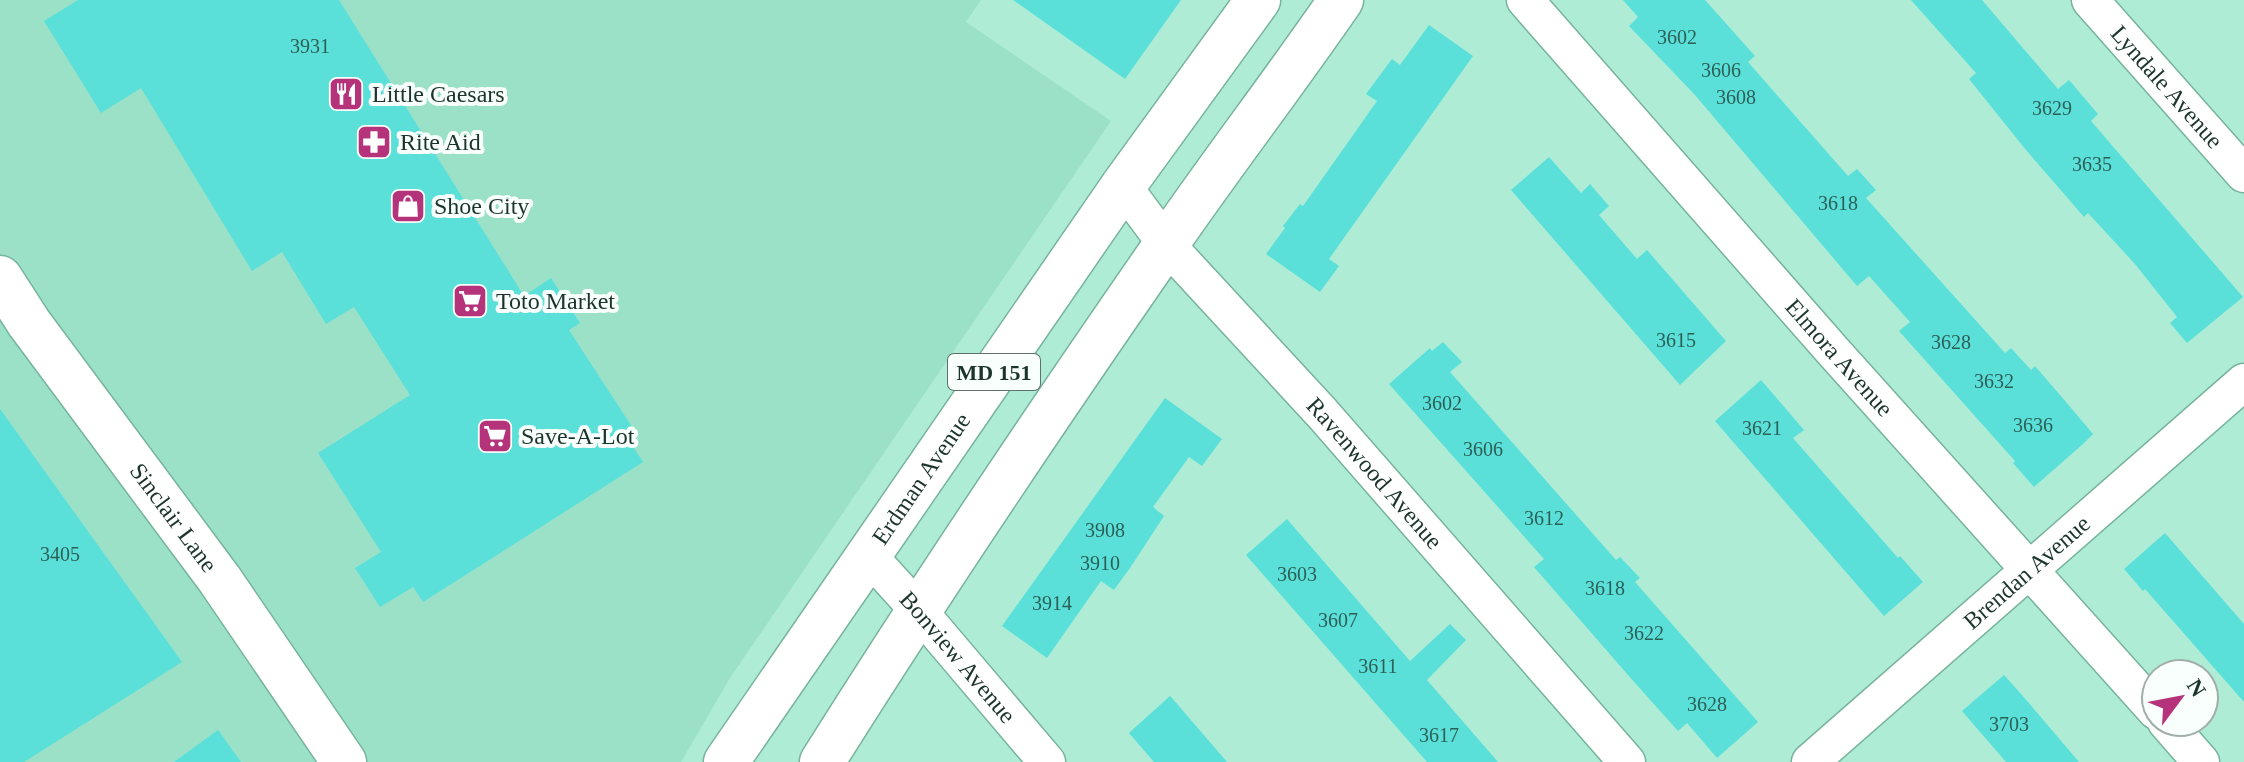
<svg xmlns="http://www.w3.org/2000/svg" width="2244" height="762" font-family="'Times New Roman',serif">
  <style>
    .built { fill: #9ae1c8 }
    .building { fill: #5ae0d9 }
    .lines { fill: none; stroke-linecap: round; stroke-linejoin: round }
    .minor-casing { stroke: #77b39e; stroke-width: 39 }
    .secondary-casing { stroke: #77b39e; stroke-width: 47 }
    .primary-casing { stroke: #77b39e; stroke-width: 47 }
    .minor { stroke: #fff; stroke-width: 36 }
    .secondary { stroke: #fff; stroke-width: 44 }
    .primary { stroke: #fff; stroke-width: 44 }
    .labels { text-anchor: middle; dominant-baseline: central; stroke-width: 8; stroke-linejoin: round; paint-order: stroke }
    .number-label { font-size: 20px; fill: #2c6057 }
    .shield { fill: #f9fffc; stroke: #5e726a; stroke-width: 2 }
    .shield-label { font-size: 22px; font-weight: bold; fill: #1c352c }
    .street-label { font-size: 24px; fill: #1c352c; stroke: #f9fffc }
    .poi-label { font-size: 24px; fill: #1c352c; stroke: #f9fffc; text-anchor: start }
  </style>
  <rect width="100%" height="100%" fill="#aeecd6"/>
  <polygon class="built" points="0,0 981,0 966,22 1111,121 730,678 681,762 0,762"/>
  <g class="building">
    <polygon points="78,0 339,0 524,296 551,278 580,323 569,330 636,433 628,439 643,462 423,602 413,587 380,607 355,568 381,552 318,453 410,395 354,307 326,324 282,252 252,271 141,88 101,113 44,21"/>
    <polygon points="1013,0 1181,0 1125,79"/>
    <polygon points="1623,0 1705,0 1755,56 1748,62 1848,176 1857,169 1876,190 1866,198 2005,353 2011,348 2031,370 2035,366 2072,409 2093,434 2083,444 2034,487 2013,463 2015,461 1899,331 1910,322 1869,276 1857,286 1695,95 1629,26 1638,17"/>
    <polygon points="1911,0 1982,0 2058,89 2069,80 2098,114 2091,121 2243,297 2187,343 2170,323 2177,317 2135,264 2088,213 2084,217 2026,150 1969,79 1976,73"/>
    <polygon points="1429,25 1473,56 1329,259 1339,266 1320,292 1266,254 1285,228 1283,226 1300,204 1303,206 1377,101 1366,94 1392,59 1400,65"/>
    <polygon points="1549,157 1581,193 1590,184 1609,206 1599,215 1637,259 1647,250 1726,341 1680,385 1511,190"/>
    <polygon points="1443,342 1462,362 1450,372 1616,560 1620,557 1640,578 1635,582 1758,722 1717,758 1687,723 1678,731 1628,675 1534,567 1544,559 1389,384 1430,348 1432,351"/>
    <polygon points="1761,380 1804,430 1793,438 1898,558 1900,556 1923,582 1884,616 1715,421"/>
    <polygon points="1165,398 1222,439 1202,466 1189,457 1153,507 1164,516 1130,568 1114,590 1101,581 1047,658 1002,626"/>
    <polygon points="0,409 182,662 24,762 0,762"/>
    <polygon points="1287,519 1410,661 1450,624 1466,640 1427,680 1498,762 1427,762 1246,555"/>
    <polygon points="2165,533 2244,624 2244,702 2145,589 2143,591 2124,569"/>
    <polygon points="2004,675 2022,695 2079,762 2006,762 1962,711"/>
    <polygon points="1170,696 1172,698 1227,762 1154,762 1129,733"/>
    <polygon points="218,730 241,762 174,762"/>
  </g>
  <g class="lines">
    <g class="minor-casing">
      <g id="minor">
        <path id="s1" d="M1525 0 1832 350 2156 711"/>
        <path id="s2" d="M2090 0 2244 174"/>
        <path id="s3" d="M1123 186 1166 244 1322 413 1627 762"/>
        <path id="s4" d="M868 555 918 610 1047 762"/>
        <polyline points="2166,722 2201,762"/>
        <path id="s5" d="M1810 762 2244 382"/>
      </g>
    </g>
    <g class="secondary-casing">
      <g id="secondary">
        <path id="s6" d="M0 278 29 323 220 580 344 762"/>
      </g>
    </g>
    <g class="primary-casing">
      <g id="primary">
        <path id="s7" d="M726 762 1123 186 1258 0"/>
        <path d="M822 762C932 587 1047 416 1165 246 1222 163 1284 83 1341 0"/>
      </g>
    </g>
    <use href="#minor" class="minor"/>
    <use href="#secondary" class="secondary"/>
    <use href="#primary" class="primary"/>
  </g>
  <defs>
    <g id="restaurant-square" transform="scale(1.8)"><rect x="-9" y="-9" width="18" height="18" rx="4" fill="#b5337b" stroke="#f9fffc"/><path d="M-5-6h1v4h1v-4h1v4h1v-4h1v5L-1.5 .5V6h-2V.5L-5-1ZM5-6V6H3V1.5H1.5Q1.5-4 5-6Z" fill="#fff"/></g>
    <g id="pharmacy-square" transform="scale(1.8)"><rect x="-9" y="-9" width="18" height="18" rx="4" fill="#b5337b" stroke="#f9fffc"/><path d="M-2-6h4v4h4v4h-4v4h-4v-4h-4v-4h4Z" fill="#fff"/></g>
    <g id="shop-square" transform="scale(1.8)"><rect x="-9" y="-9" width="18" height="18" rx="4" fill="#b5337b" stroke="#f9fffc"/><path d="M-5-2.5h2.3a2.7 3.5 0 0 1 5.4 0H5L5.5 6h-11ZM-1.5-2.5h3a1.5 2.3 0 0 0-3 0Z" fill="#fff"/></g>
    <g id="supermarket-square" transform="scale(1.8)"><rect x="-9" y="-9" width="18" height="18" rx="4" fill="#b5337b" stroke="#f9fffc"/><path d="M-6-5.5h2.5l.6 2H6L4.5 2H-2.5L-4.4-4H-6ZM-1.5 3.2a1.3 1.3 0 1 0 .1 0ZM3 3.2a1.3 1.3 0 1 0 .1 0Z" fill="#fff"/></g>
  </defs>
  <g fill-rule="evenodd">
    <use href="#restaurant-square" x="346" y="94"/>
    <use href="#pharmacy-square" x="374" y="142"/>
    <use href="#shop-square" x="408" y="206"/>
    <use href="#supermarket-square" x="470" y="301"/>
    <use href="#supermarket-square" x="495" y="436"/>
  </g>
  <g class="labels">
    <g class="number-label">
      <text x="1677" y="37">3602</text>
      <text x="310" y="46">3931</text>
      <text x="1721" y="70">3606</text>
      <text x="1736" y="97">3608</text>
      <text x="2052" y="108">3629</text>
      <text x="2092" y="164">3635</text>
      <text x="1838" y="203">3618</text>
      <text x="1676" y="340">3615</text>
      <text x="1951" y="342">3628</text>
      <text x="1994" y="381">3632</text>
      <text x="1442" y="403">3602</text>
      <text x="2033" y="425">3636</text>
      <text x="1762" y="428">3621</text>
      <text x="1483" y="449">3606</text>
      <text x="1544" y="518">3612</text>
      <text x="1105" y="530">3908</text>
      <text x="60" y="554">3405</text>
      <text x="1100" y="563">3910</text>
      <text x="1297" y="574">3603</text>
      <text x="1605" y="588">3618</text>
      <text x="1052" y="603">3914</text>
      <text x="1338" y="620">3607</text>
      <text x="1644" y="633">3622</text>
      <text x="1378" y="666">3611</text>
      <text x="1707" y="704">3628</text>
      <text x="2009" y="724">3703</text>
      <text x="1439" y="735">3617</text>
    </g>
    <rect class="shield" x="948" y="354" width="92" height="36" rx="6"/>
    <g class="shield-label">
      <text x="994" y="372">MD 151</text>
    </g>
    <g class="street-label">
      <text stroke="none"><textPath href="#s2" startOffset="116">Lyndale Avenue</textPath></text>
      <text stroke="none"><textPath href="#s1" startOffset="476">Elmora Avenue</textPath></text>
      <text stroke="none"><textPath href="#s3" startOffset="382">Ravenwood Avenue</textPath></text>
      <text stroke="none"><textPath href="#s7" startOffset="344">Erdman Avenue</textPath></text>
      <text stroke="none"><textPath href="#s6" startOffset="296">Sinclair Lane</textPath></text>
      <text stroke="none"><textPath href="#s5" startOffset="288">Brendan Avenue</textPath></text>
      <text stroke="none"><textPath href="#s4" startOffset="136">Bonview Avenue</textPath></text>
    </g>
    <g class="poi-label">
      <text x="372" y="94">Little Caesars</text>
      <text x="400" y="142">Rite Aid</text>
      <text x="434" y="206">Shoe City</text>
      <text x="496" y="301">Toto Market</text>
      <text x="521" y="436">Save-A-Lot</text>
    </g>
  </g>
  <g transform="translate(2180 698) rotate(58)"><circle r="38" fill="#f9fffc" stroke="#a1aea9" stroke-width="2"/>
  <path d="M0-6L14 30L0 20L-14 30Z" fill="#b5337b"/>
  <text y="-12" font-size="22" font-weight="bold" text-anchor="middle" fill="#1c352c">N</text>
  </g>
</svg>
